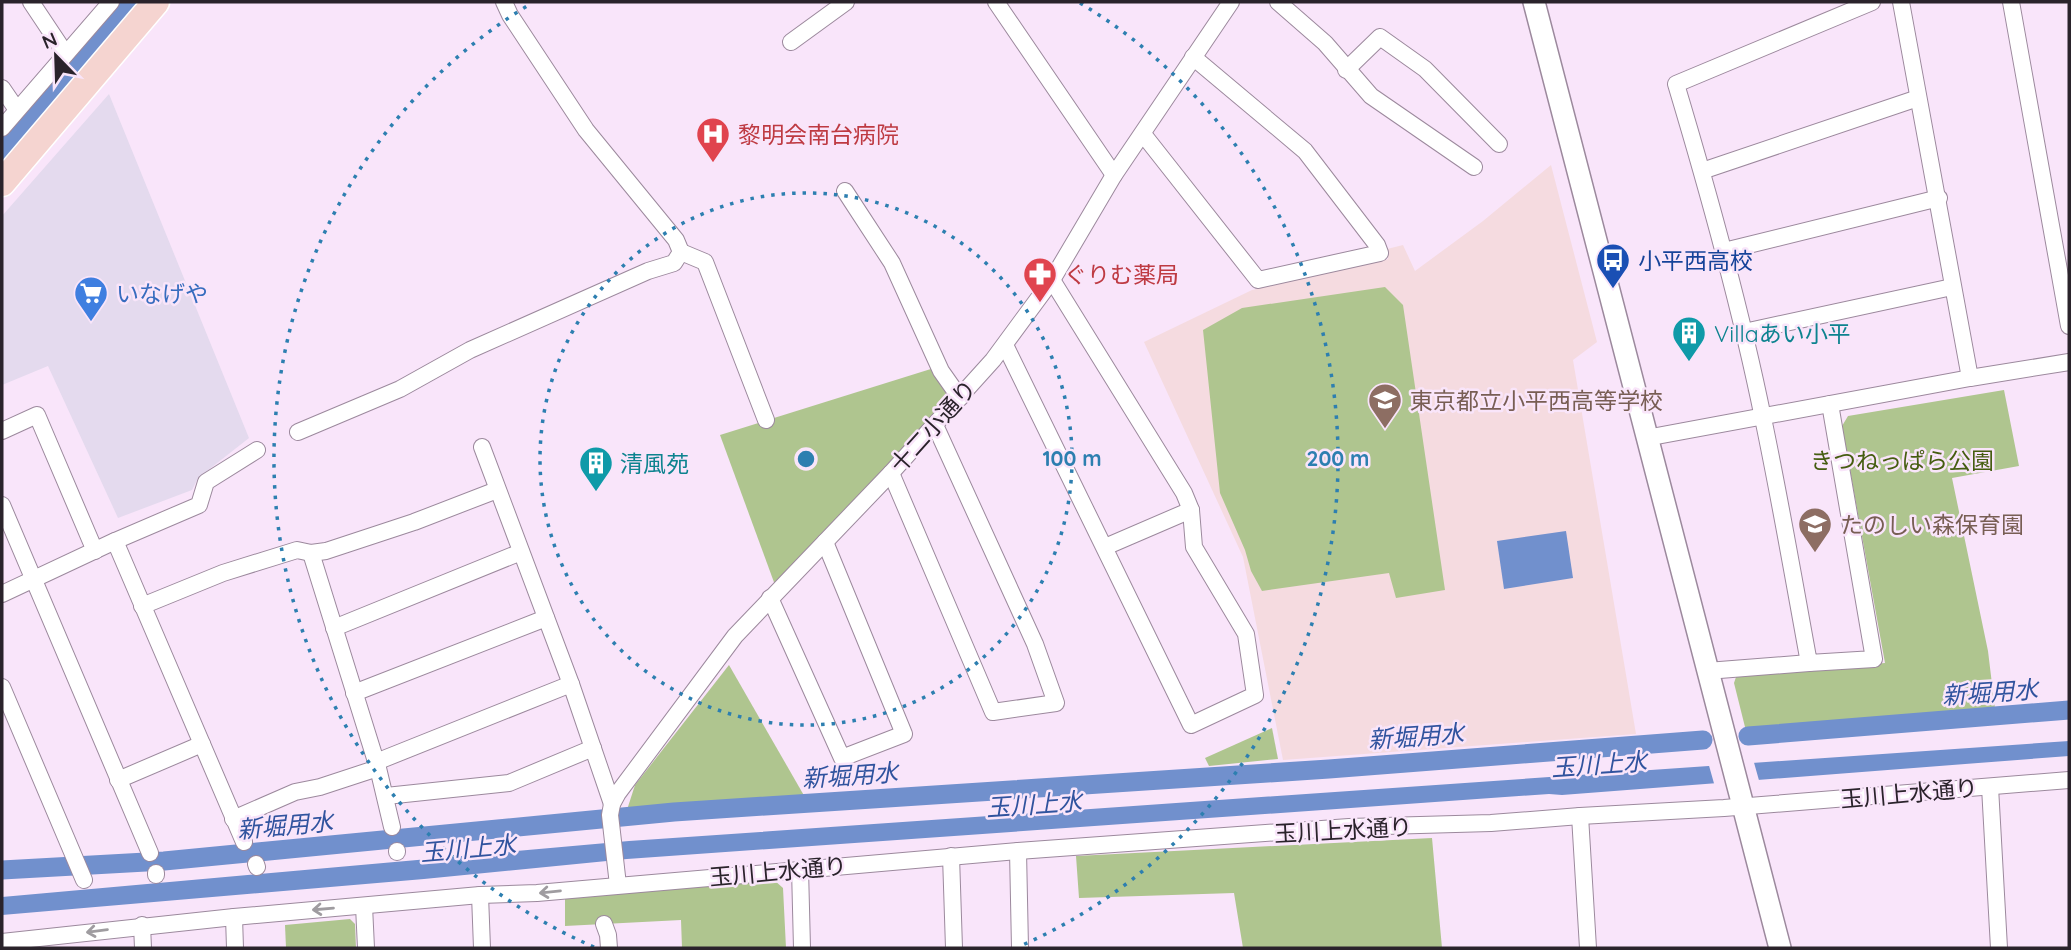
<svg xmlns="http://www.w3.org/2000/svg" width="2071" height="950" font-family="Quicksand,'Noto Sans JP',sans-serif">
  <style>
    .commercial { fill: #e4daee }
    .education { fill: #f5dbe0 }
    .green { fill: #afc58f }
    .water { fill: #7190cd }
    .pier { fill: #f9e5fa }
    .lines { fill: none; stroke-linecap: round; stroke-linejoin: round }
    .canal { stroke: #7190cd; stroke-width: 19 }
    .minor-casing { stroke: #9c899d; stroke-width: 18 }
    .tertiary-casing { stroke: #9c899d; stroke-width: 24 }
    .primary-casing { stroke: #fff; stroke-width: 29 }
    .minor { stroke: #fff; stroke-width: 16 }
    .tertiary { stroke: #fff; stroke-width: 21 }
    .primary { stroke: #f5d4d0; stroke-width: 26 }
    .oneway { stroke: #9f9ca0 }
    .ring { fill: none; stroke: #2d7fb0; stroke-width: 3.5; stroke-dasharray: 3.5 7 }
    .labels { text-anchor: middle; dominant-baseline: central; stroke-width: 5; stroke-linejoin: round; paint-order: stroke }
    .health-label { font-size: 23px; fill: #be3a42; stroke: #f9e5fa; text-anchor: start }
    .transit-label { font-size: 23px; fill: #164399; stroke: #f9e5fa; text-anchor: start }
    .shop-label { font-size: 23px; fill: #366cbe; stroke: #f9e5fa; text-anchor: start }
    .culture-label { font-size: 23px; fill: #0d838f; stroke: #f9e5fa; text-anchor: start }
    .education-label { font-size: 23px; fill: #785e54; stroke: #f9e5fa; text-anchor: start }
    .street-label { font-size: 23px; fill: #2a232b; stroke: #f9e5fa }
    .park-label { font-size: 23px; fill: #455d10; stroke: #f9e5fa }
    .water-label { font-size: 24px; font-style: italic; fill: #30539e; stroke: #f9e5fa }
    .centre { fill: #2d7fb0; stroke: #f9e5fa; stroke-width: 3.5 }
    .ring-label { font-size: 21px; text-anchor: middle; font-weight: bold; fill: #2d7fb0; stroke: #f9e5fa; stroke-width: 5; stroke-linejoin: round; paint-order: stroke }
  </style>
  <rect width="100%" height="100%" fill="#f9e5fa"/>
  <polygon class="commercial" points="109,94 249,438 198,478 192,490 118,518 48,366 2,385 2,216"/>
  <polygon class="education" points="1551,165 1597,342 1573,360 1636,734 1283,760 1243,557 1144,342 1252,290 1388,259 1387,249 1403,245 1415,271 1483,221"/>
  <g class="green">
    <polygon points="1385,287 1403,305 1445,590 1396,598 1389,573 1262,591 1251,571 1245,550 1220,493 1203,330 1242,308"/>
    <polygon points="934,368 949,399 775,585 720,435"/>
    <polygon points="2004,390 2019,466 1952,478 1988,651 1995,709 1746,731 1734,683 1737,674 1885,663 1842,426 1848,416"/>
    <polygon points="729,665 806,799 626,813 635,785"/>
    <polygon points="1272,728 1278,759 1209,766 1205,758"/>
    <polygon points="1432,838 1442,948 1243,948 1234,893 1079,898 1076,856"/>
    <polygon points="774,880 783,888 786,948 682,948 681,920 565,926 565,897"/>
    <polygon points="350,919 355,924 356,948 286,948 285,925"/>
  </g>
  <g class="water">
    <polygon points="1566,531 1573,578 1504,589 1497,541"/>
    <polygon points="2069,741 2069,756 1562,795 1549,794 627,859 424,879 2,915 2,897 629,841"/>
  </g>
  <polygon class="pier" points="1753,759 1760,784 1715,787 1708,762"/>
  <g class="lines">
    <g class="canal">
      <polyline points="2,150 130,2"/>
      <polyline points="1748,736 2069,710"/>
      <polyline points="2,870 164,861 674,812 1329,769 1703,740"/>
    </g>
    <g class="minor-casing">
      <g id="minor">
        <polyline points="31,2 65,53"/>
        <polyline points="996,2 1114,175"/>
        <polyline points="1278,2 1325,43 1371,96 1474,167"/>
        <polyline points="1901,2 1970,378"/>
        <polyline points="2011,2 2069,326"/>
        <polyline points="791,42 846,2"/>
        <polyline points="1346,70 1380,37 1425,69 1499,144"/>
        <polyline points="2,88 17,110"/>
        <polyline points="2,128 111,2"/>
        <polyline points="1143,134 1258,280 1380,253 1377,245 1305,151 1193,57"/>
        <polyline points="1702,171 1918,98"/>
        <polyline points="845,191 892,263 941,371 960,398"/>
        <polyline points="1724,251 1939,198"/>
        <polyline points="681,252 705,262 766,420"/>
        <polyline points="1744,332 1952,287"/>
        <polyline points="1005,345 1191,725 1255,695 1246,634 1194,547 1191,510 1184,493 1052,280"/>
        <path d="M1830 404 1874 659 1809 663C1794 581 1780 499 1763 418 1740 305 1709 194 1676 84L1872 2"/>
        <polyline points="2,431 37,415 95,551"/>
        <polyline points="298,432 400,389 470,350 648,271 674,263 681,252 676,240 586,130 510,15 504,2"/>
        <polyline points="1646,438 1970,378 2069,362"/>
        <polyline points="482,447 571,684 612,804"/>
        <polyline points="891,473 993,712 1056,703 1035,644 935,425"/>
        <polyline points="2,505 150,853"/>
        <polyline points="115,541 244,842"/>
        <polyline points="1105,547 1191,510"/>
        <polyline points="311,553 378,768 392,827"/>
        <polyline points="2,594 115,541 199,505 206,482 257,450"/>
        <polyline points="770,598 842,758 904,734 825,542"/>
        <polyline points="142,606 223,573 297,550 311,553 326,551 414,522 497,490"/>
        <polyline points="334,628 521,552"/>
        <polyline points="1707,671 1809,663"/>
        <polyline points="2,687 84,880"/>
        <polyline points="354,693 546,618"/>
        <polyline points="376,762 571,684"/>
        <polyline points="118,780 202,744"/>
        <polyline points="1990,787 1999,948"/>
        <polyline points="386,796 509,783 593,748"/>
        <polyline points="1580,816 1588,948"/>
        <polyline points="233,819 295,792 320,787 378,768"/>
        <polyline points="397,851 397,852"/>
        <polyline points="1018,851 1020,948"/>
        <polyline points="951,856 954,948"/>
        <polyline points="256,864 257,867"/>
        <polyline points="800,869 802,948"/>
        <polyline points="156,873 156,875"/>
        <polyline points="618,885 610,815 612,804 618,793 735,636 891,473 993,360 1052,280 1114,175 1231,2"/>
        <polyline points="480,895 482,948"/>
        <polyline points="364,906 366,948"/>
        <polyline points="234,917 235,948"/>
        <polyline points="604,924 608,935 609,948"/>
        <polyline points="142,925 143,948"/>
        <polyline points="2,942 234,917 480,895 537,893 1018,851 1349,827 1491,823 1580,816 1724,808 2069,780"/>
      </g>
    </g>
    <g class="tertiary-casing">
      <polyline id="tertiary" points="1534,2 1780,948"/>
    </g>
    <g class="primary-casing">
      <polyline id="primary" points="2,183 156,2"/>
    </g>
    <use href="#minor" class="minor"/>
    <use href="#tertiary" class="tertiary"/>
    <use href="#primary" class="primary"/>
  </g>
  <defs><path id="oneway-shaft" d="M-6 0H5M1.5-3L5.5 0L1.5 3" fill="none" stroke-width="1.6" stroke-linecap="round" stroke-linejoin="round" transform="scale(1.75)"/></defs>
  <g class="oneway">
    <use href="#oneway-shaft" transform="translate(550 892) rotate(174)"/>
    <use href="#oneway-shaft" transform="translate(323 909) rotate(175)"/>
    <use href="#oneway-shaft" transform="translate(97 931) rotate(173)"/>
  </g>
  <g class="ring">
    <circle cx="806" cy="459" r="266"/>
    <path d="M594 947A532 532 0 0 1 532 3M1080 3A532 532 0 0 1 1018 947"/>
  </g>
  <defs>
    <g id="hospital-pin" transform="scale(1.75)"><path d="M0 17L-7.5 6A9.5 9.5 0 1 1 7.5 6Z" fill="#e0444e" stroke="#f9e5fa"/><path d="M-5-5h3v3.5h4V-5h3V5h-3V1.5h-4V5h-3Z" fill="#fff"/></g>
    <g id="bus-pin" transform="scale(1.75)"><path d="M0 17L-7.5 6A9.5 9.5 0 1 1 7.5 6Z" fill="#1a4fb4" stroke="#f9e5fa"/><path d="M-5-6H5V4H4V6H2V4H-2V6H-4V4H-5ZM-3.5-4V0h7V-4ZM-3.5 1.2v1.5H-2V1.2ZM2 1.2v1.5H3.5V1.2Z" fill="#fff"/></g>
    <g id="pharmacy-pin" transform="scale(1.75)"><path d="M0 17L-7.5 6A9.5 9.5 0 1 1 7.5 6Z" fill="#e0444e" stroke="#f9e5fa"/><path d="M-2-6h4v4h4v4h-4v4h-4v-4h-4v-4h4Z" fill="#fff"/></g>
    <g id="supermarket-pin" transform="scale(1.75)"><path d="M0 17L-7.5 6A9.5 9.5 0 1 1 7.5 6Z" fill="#3f7fe0" stroke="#f9e5fa"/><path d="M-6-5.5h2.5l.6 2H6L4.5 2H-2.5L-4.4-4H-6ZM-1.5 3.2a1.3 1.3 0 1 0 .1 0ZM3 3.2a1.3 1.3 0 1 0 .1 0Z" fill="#fff"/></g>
    <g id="building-pin" transform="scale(1.75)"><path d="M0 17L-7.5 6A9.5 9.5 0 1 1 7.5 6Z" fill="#0f9aa8" stroke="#f9e5fa"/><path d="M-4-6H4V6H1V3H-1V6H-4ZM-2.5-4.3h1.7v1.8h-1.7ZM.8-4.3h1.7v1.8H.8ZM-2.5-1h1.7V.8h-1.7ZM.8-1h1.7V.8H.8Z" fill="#fff"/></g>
    <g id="school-pin" transform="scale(1.75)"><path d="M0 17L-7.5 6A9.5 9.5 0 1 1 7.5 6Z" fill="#8d6e63" stroke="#f9e5fa"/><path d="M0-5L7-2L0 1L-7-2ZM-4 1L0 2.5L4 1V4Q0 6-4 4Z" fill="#fff"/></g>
  </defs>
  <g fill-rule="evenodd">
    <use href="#hospital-pin" x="713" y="134"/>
    <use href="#bus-pin" x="1613" y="260"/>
    <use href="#pharmacy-pin" x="1040" y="274"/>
    <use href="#supermarket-pin" x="91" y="293"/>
    <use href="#building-pin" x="1689" y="333"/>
    <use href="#school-pin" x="1385" y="400"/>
    <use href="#building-pin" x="596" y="463"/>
    <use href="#school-pin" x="1815" y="524"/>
  </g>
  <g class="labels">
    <g class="health-label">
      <text x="738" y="134">黎明会南台病院</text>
      <text x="1064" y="274">ぐりむ薬局</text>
    </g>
    <g class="transit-label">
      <text x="1638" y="260">小平西高校</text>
    </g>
    <g class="shop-label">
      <text x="116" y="293">いなげや</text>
    </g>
    <g class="culture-label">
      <text x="1714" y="333">Villaあい小平</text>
      <text x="620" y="463">清風苑</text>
    </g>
    <g class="education-label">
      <text x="1410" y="400">東京都立小平西高等学校</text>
      <text x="1840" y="524">たのしい森保育園</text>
    </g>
    <g class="street-label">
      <text transform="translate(933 426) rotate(-48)">十二小通り</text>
      <text transform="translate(1909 793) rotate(-5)">玉川上水通り</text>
      <text transform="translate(1343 830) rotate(-3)">玉川上水通り</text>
      <text transform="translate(778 871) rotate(-5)">玉川上水通り</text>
    </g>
    <g class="park-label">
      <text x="1902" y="460">きつねっぱら公園</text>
    </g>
    <g class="water-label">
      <text transform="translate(1990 692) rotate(-4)">新堀用水</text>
      <text transform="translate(1416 736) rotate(-4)">新堀用水</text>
      <text transform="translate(1599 764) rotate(-4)">玉川上水</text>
      <text transform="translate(850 775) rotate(-4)">新堀用水</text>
      <text transform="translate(1034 804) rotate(-4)">玉川上水</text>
      <text transform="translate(285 825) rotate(-5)">新堀用水</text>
      <text transform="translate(468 848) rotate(-5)">玉川上水</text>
    </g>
  </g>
  <circle cx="806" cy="459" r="10" class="centre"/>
  <g class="ring-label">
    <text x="1072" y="466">100 m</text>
    <text x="1338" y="466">200 m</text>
  </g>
  <rect width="2071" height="950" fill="none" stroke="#2a232b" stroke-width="7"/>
  <g transform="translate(56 56) rotate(337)" stroke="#f9e5fa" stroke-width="5" paint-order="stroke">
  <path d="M0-5L12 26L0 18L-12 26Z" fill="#2a232b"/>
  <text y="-10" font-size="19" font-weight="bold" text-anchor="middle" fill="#2a232b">N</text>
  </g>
</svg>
